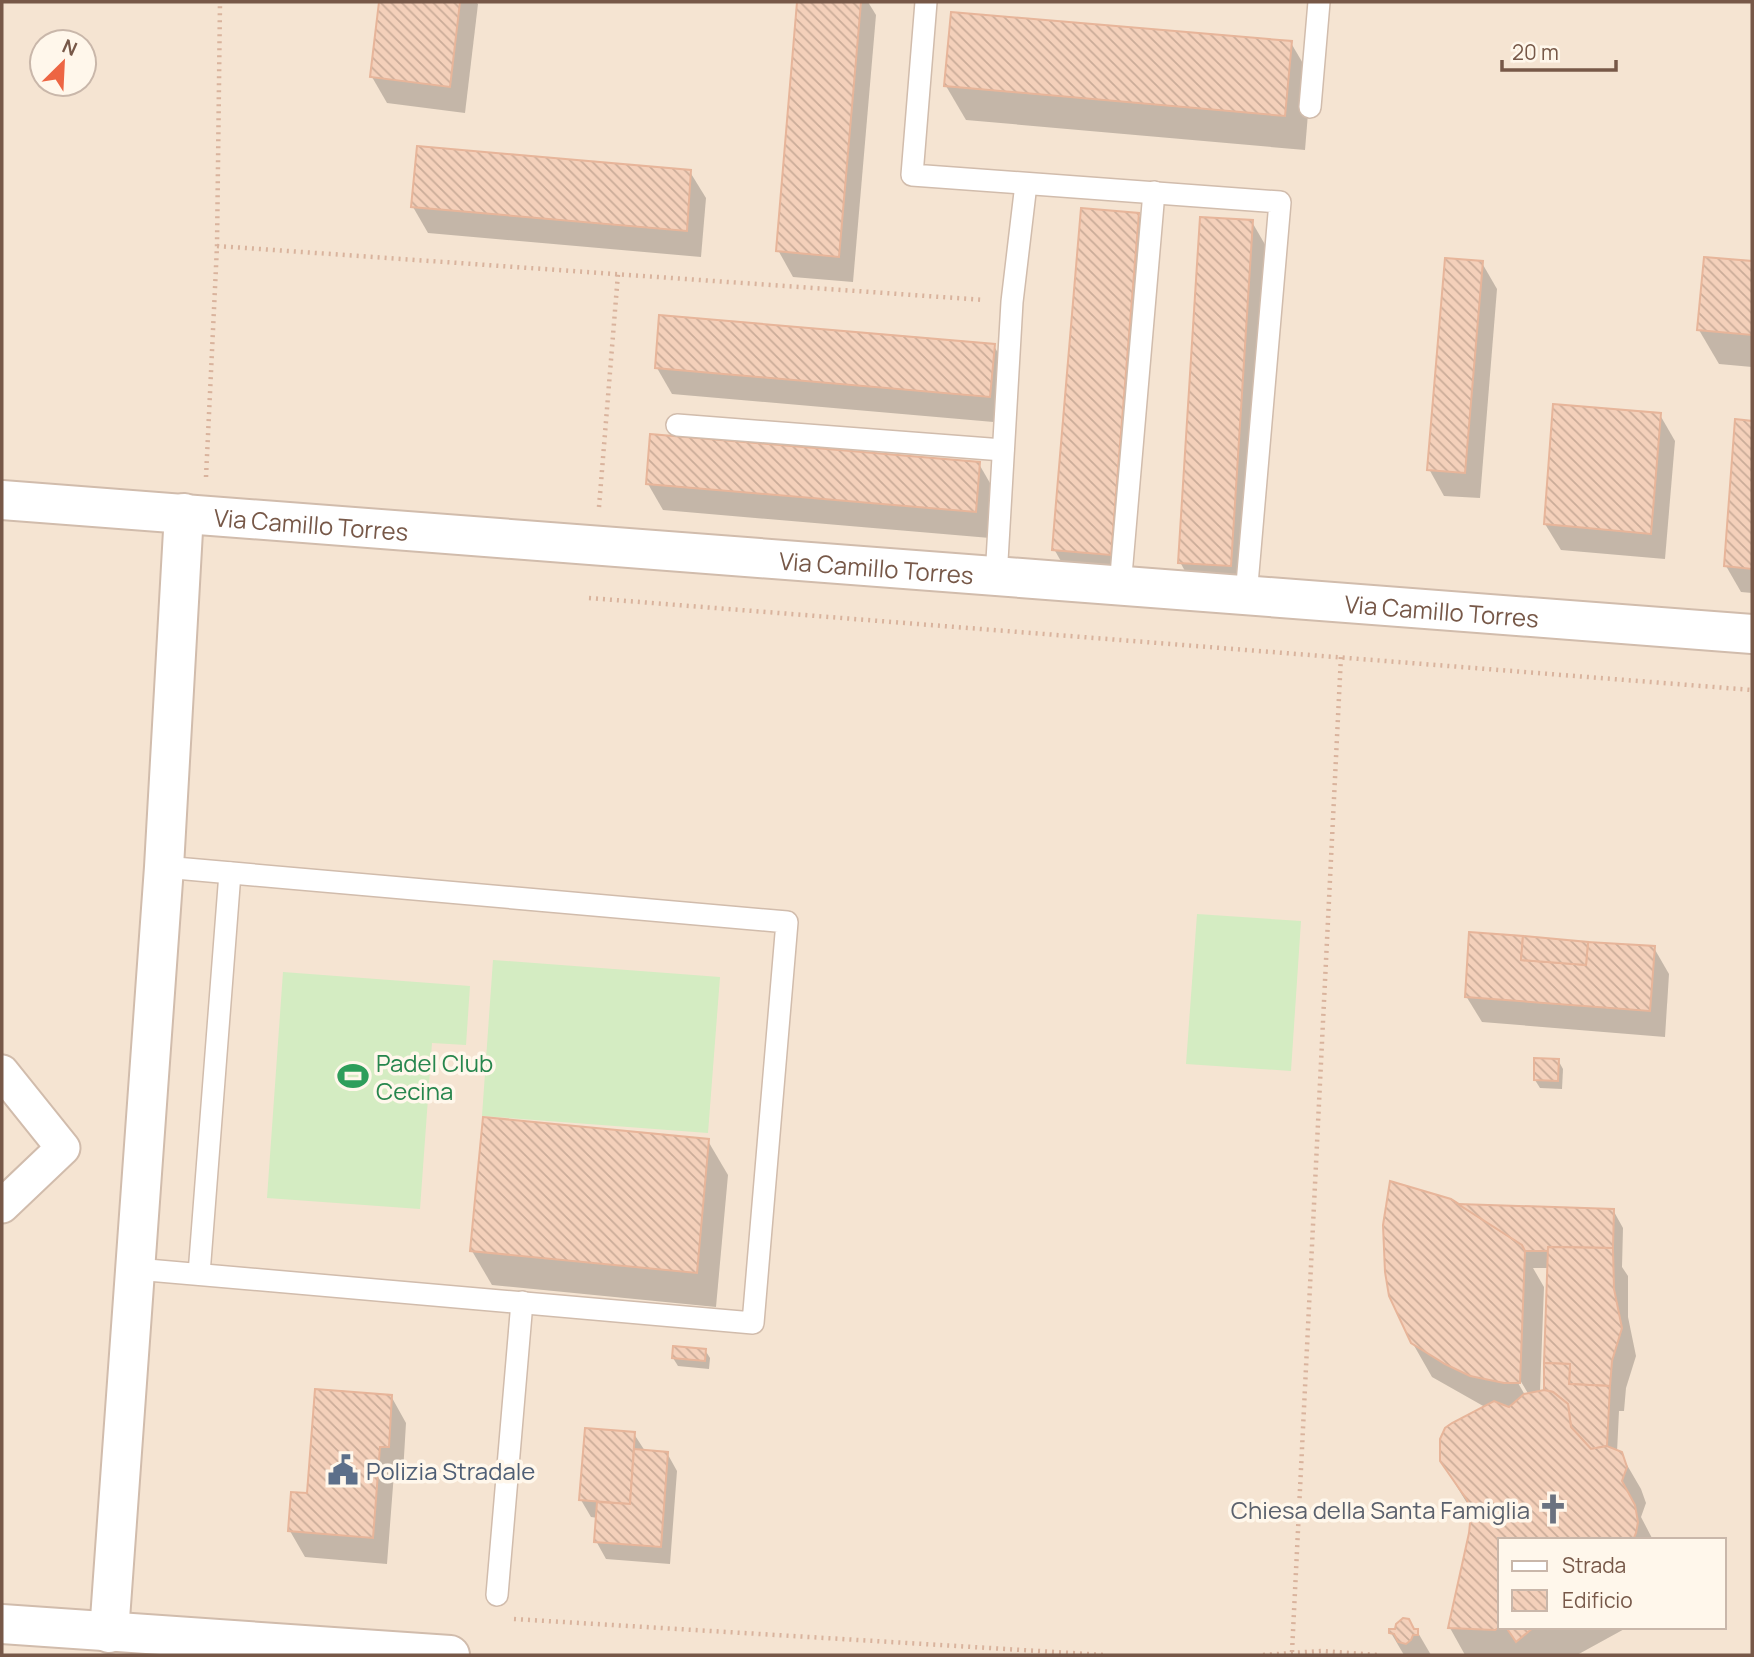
<svg xmlns="http://www.w3.org/2000/svg" width="1754" height="1657" font-family="Manrope,sans-serif">
  <style>
    .residential { fill: #f5e4d2; fill-rule: evenodd }
    .garden { fill: #d4ecc2 }
    .shadow { fill: #0003; fill-rule: evenodd }
    .building { fill: url(#building-back-hatch); stroke: #e7b59a; stroke-width: 2 }
    .lines { fill: none; stroke-linecap: round; stroke-linejoin: round }
    .service-casing { stroke: #d1bcac; stroke-width: 24 }
    .pedestrian-casing { stroke: #d1bcac; stroke-width: 37 }
    .minor-casing { stroke: #d1bcac; stroke-width: 42 }
    .path { stroke: #d9b39d; stroke-width: 4.5; stroke-dasharray: 2 5; stroke-linecap: butt }
    .service { stroke: #fff; stroke-width: 21 }
    .pedestrian { stroke: #fff; stroke-width: 33 }
    .minor { stroke: #fff; stroke-width: 38 }
    .labels { text-anchor: middle; dominant-baseline: central; stroke-width: 7; stroke-linejoin: round; paint-order: stroke }
    .street-label { font-size: 24px; fill: #775848; stroke: #fff7eb }
    .leisure-label { font-size: 24px; fill: #27864d; stroke: #fff7eb; text-anchor: start }
    .service-label { font-size: 24px; fill: #4e5e75; stroke: #fff7eb; text-anchor: start }
    .worship-label { font-size: 24px; fill: #5b616d; stroke: #fff7eb; text-anchor: end }
  </style>
  <defs>
    <pattern id="building-back-hatch" width="6" height="6" patternUnits="userSpaceOnUse" patternTransform="scale(1.75)"><rect width="6" height="6" fill="#f4d0ba"/><path d="M-1 5l2 2M0 0l6 6M5-1l2 2" fill="none" stroke="#caac99"/></pattern>
  </defs>
  <rect width="100%" height="100%" fill="#fdf3e4"/>
  <path class="residential" d="M2 2H1752V1655H2ZM42 42H84V84H42ZM1500 1540H1724V1627H1500Z"/>
  <g class="garden">
    <polygon points="1197,914 1301,921 1291,1071 1186,1064"/>
    <polygon points="493,960 720,977 708,1133 482,1116"/>
    <polygon points="283,972 470,986 466,1045 432,1043 420,1209 267,1198"/>
  </g>
  <g class="shadow">
    <polygon points="381,2 476,2 478,4 465,113 387,103 372,77"/>
    <polygon points="798,2 868,2 876,15 853,282 793,277 778,250"/>
    <polygon points="1291,43 1311,77 1305,150 966,120 946,86"/>
    <polygon points="690,172 706,198 701,257 428,233 413,207"/>
    <polygon points="1138,214 1158,249 1130,589 1074,584 1054,549"/>
    <polygon points="1252,222 1267,248 1245,592 1195,589 1180,562"/>
    <polygon points="1705,258 1752,263 1752,367 1719,364 1699,330"/>
    <polygon points="1482,263 1497,289 1480,498 1444,496 1429,469"/>
    <polygon points="994,346 1009,372 1005,423 672,394 657,368"/>
    <polygon points="1660,415 1675,441 1665,559 1561,550 1545,524"/>
    <polygon points="1736,421 1752,423 1752,593 1741,592 1726,566"/>
    <polygon points="979,464 994,490 990,538 663,510 648,484"/>
    <polygon points="1654,948 1669,974 1665,1037 1482,1022 1466,996"/>
    <polygon points="1558,1060 1563,1069 1562,1089 1540,1088 1535,1080"/>
    <polygon points="708,1141 728,1175 716,1307 492,1285 472,1251"/>
    <path d="M1463 1209 1613 1210 1623 1228 1622 1267 1628 1276V1317L1636 1356 1626 1388 1624 1411H1619L1617 1452 1620 1453 1641 1489 1646 1503 1641 1517 1653 1540H1500V1627H1628L1577 1655H1465L1450 1628 1473 1525 1470 1508 1441 1461 1485 1407 1432 1377 1412 1342ZM1533 1268H1549L1545 1391 1540 1392 1544 1287ZM1517 1375 1529 1395H1525L1514 1376Z"/>
    <polygon points="705,1350 710,1358 709,1369 678,1366 673,1358"/>
    <polygon points="391,1396 406,1423 403,1473 394,1473 387,1564 305,1557 290,1531 308,1495"/>
    <polygon points="634,1434 645,1451 667,1453 677,1471 670,1564 606,1559 596,1541 598,1518 591,1517 581,1500"/>
    <polygon points="1414,1631 1417,1631 1431,1655 1404,1655 1391,1633"/>
  </g>
  <g class="building">
    <polygon points="379,2 460,2 450,87 370,77"/>
    <polygon points="797,2 861,2 839,257 776,251"/>
    <polygon points="951,12 1292,41 1285,116 944,86"/>
    <polygon points="417,146 691,170 687,231 411,207"/>
    <polygon points="1081,208 1139,213 1111,555 1052,550"/>
    <polygon points="1200,217 1253,220 1231,566 1178,563"/>
    <polygon points="1704,257 1752,261 1752,335 1697,330"/>
    <polygon points="1445,258 1483,261 1465,473 1427,470"/>
    <polygon points="659,315 995,344 990,397 655,368"/>
    <polygon points="1553,404 1661,413 1651,534 1544,524"/>
    <polygon points="1735,419 1752,421 1752,569 1724,566"/>
    <polygon points="650,434 980,462 976,512 646,484"/>
    <polygon points="1469,932 1523,936 1521,960 1586,965 1588,942 1655,946 1650,1011 1465,997"/>
    <polygon points="1523,936 1588,942 1586,965 1521,960"/>
    <polygon points="1534,1058 1559,1059 1558,1081 1534,1080"/>
    <polygon points="483,1117 709,1139 697,1273 470,1251"/>
    <polygon points="1390,1181 1451,1199 1522,1245 1525,1251 1520,1383 1504,1383 1470,1376 1445,1364 1411,1343 1389,1296 1385,1272 1383,1225"/>
    <polygon points="1458,1204 1614,1209 1613,1248 1548,1247 1548,1251 1525,1251 1522,1245"/>
    <polygon points="1548,1247 1613,1248 1614,1289 1622,1328 1612,1361 1610,1386 1569,1384 1570,1364 1544,1363"/>
    <polygon points="673,1346 706,1349 705,1361 672,1358"/>
    <polygon points="1544,1363 1570,1364 1569,1384 1610,1386 1607,1446 1591,1449 1571,1427 1568,1404 1553,1392 1544,1390"/>
    <polygon points="315,1389 392,1395 389,1447 380,1447 373,1538 288,1531 291,1492 307,1493"/>
    <polygon points="1544,1390 1553,1392 1568,1404 1571,1427 1591,1449 1607,1446 1622,1452 1627,1467 1622,1481 1635,1505 1638,1522 1636,1533 1633,1540 1500,1540 1500,1627 1495,1630 1448,1628 1469,1533 1471,1513 1467,1500 1440,1461 1440,1439 1445,1428 1452,1423 1494,1401 1509,1407 1524,1394"/>
    <polygon points="585,1428 635,1432 630,1504 579,1500"/>
    <polygon points="634,1449 668,1452 661,1547 594,1542 597,1502 630,1504"/>
    <polygon points="1403,1618 1409,1619 1414,1629 1418,1629 1418,1635 1413,1635 1411,1640 1406,1644 1398,1642 1394,1634 1389,1633 1389,1629 1395,1629 1396,1624"/>
    <polygon points="1506,1627 1534,1627 1516,1642"/>
  </g>
  <g class="lines">
    <g class="service-casing">
      <g id="service">
        <polyline points="926,2 912,175 1280,202 1246,596"/>
        <polyline points="1310,107 1319,2"/>
        <polyline points="677,425 1003,450"/>
        <polyline points="996,578 1012,302 1026,184"/>
        <polyline points="1120,587 1154,192"/>
        <polyline points="136,1269 753,1323 787,922 164,867"/>
        <polyline points="199,1274 230,873"/>
        <polyline points="497,1595 522,1302"/>
      </g>
    </g>
    <g class="pedestrian-casing">
      <polyline id="pedestrian" points="2,1072 63,1148 2,1206"/>
    </g>
    <g class="minor-casing">
      <g id="minor">
        <path id="s1" d="M2 500 1752 634"/>
        <polyline points="2,1624 450,1655"/>
        <polyline points="109,1633 164,867 184,513"/>
      </g>
    </g>
    <g class="path">
      <polyline points="217,246 984,300"/>
      <polyline points="206,477 217,246 220,2"/>
      <polyline points="599,507 618,274"/>
      <polyline points="589,598 1752,690"/>
      <polyline points="514,1619 1104,1655"/>
      <polyline points="1292,1652 1341,656"/>
      <polyline points="1263,1655 1321,1651 1378,1655"/>
    </g>
    <use href="#service" class="service"/>
    <use href="#pedestrian" class="pedestrian"/>
    <use href="#minor" class="minor"/>
  </g>
  <defs>
    <g id="stadium-bare" transform="scale(2.415)"><path d="M0-5a6.5 5 0 1 0 0 10a6.5 5 0 1 0 0-10ZM-3.5-1.8h7v3.6h-7Z" fill="#2e9e5b" stroke="#fff7eb" stroke-width="2.5" paint-order="stroke"/></g>
    <g id="civic-bare" transform="scale(2.415)"><path d="M-.6-6.5H3V-4.5H.6V-3L4-1V1h2V6H-6V1h2V-1L-.6-3ZM-1.2 2.5V6h2.4V2.5Z" fill="#5c6f8a" stroke="#fff7eb" stroke-width="2.5" paint-order="stroke"/></g>
    <g id="church-bare" transform="scale(2.415)"><path d="M-1.2-6h2.4v3.5h3.3v2.4h-3.3V6h-2.4V-.1h-3.3v-2.4h3.3Z" fill="#6b7280" stroke="#fff7eb" stroke-width="2.5" paint-order="stroke"/></g>
  </defs>
  <g fill-rule="evenodd">
    <use href="#stadium-bare" x="353" y="1076"/>
    <use href="#civic-bare" x="343" y="1470"/>
    <use href="#church-bare" x="1553" y="1509"/>
  </g>
  <g class="labels">
    <g class="street-label">
      <text stroke="none"><textPath href="#s1" startOffset="310">Via Camillo Torres</textPath></text>
      <text stroke="none"><textPath href="#s1" startOffset="877">Via Camillo Torres</textPath></text>
      <text stroke="none"><textPath href="#s1" startOffset="1444">Via Camillo Torres</textPath></text>
    </g>
    <g class="leisure-label">
      <text x="376" y="1062">Padel Club<tspan x="376" dy="28">Cecina</tspan></text>
    </g>
    <g class="service-label">
      <text x="366" y="1470">Polizia Stradale</text>
    </g>
    <g class="worship-label">
      <text x="1530" y="1509">Chiesa della Santa Famiglia</text>
    </g>
  </g>
  <rect width="1754" height="1657" fill="none" stroke="#775848" stroke-width="7"/>
  <rect x="1498" y="1538" width="228" height="91" fill="#fff7eb" stroke="#c9b7aa" stroke-width="2"/>
  <rect x="1512" y="1561" width="35" height="10" fill="#ffffff" stroke="#c9b7aa" stroke-width="2"/>
  <text x="1562" y="1573" font-size="21" fill="#775848">Strada</text>
  <rect x="1512" y="1590" width="35" height="21" fill="url(#building-back-hatch)" stroke="#c9b7aa" stroke-width="2"/>
  <text x="1562" y="1608" font-size="21" fill="#775848">Edificio</text>
  <g transform="translate(63 63) rotate(24)"><circle r="33" fill="#fff7eb" stroke="#c9b7aa" stroke-width="2"/>
  <path d="M0-5L12 26L0 18L-12 26Z" fill="#ed6543"/>
  <text y="-10" font-size="19" font-weight="bold" text-anchor="middle" fill="#775848">N</text>
  </g>
  <path d="M1502 60v10h114v-10" fill="none" stroke="#775848" stroke-width="3.5"/>
  <text x="1512" y="60" font-size="21" fill="#775848" stroke="#fff7eb" stroke-width="5" paint-order="stroke">20 m</text>
</svg>
